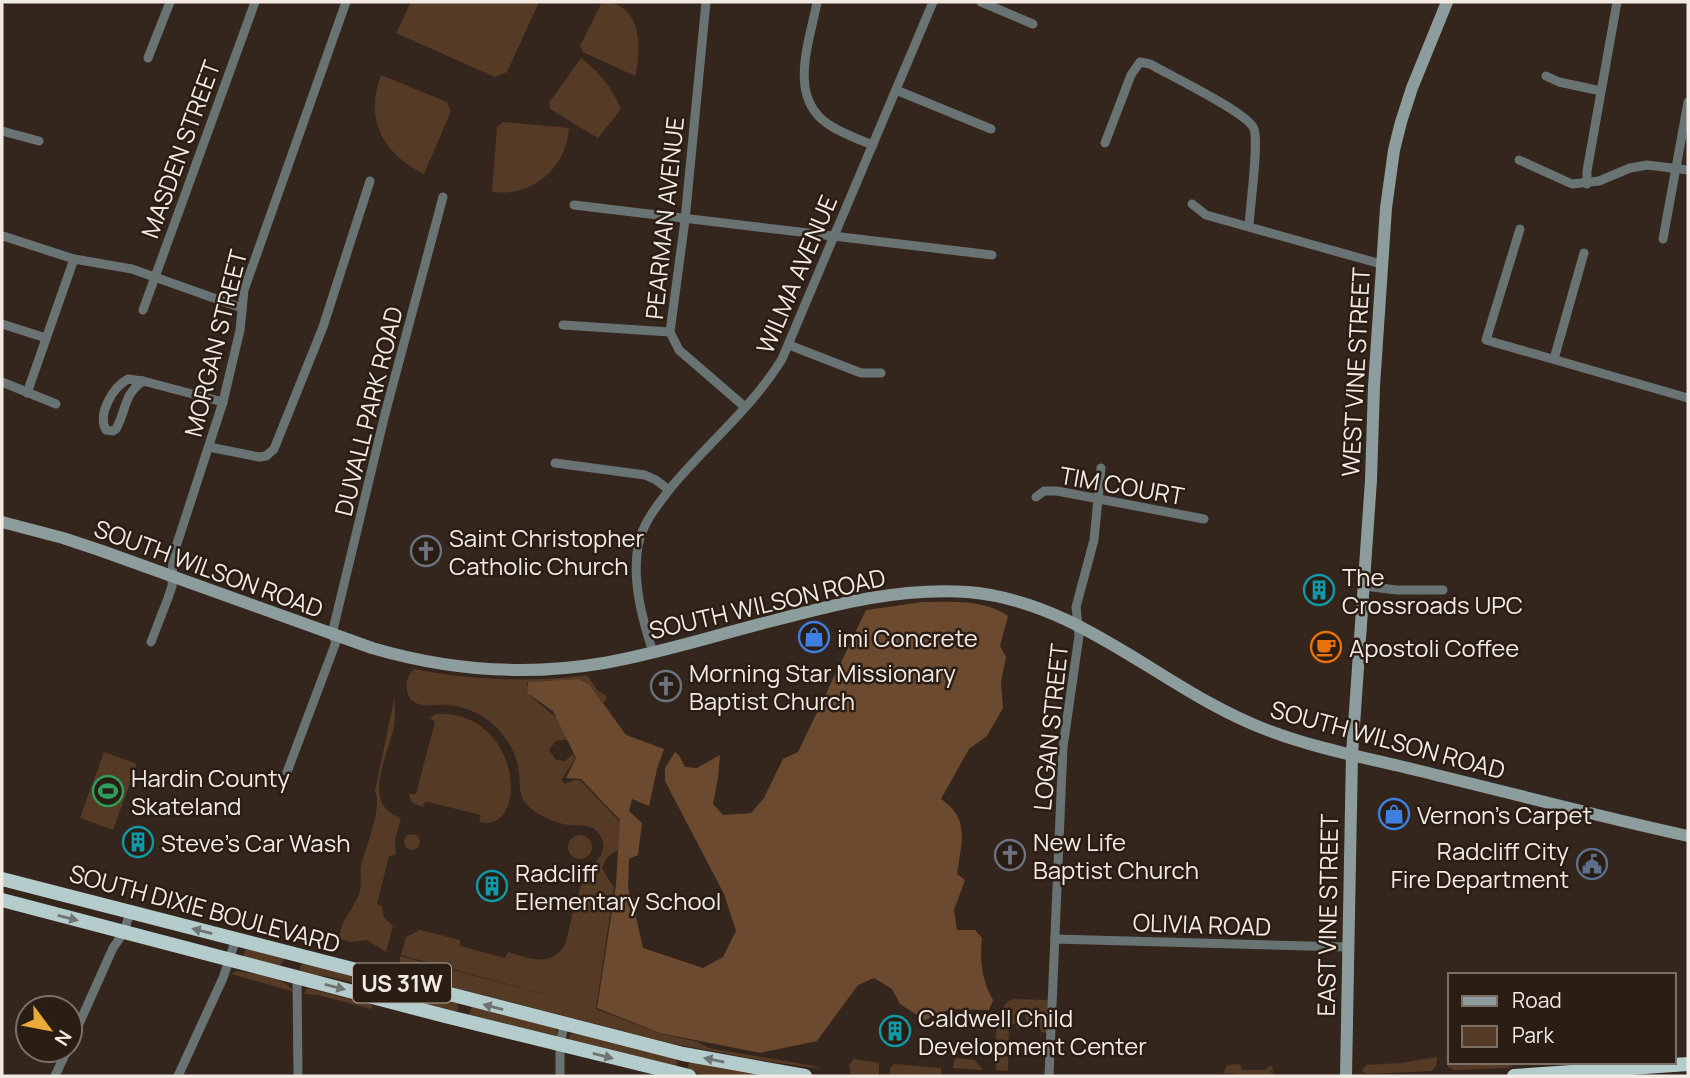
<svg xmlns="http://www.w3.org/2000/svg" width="1690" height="1078" font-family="Manrope,sans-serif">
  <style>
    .green { fill: #553a26 }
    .forest { fill: #6c4a30 }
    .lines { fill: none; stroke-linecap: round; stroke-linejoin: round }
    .minor { stroke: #697373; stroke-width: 9 }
    .secondary { stroke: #8d9d9d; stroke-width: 12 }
    .trunk { stroke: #b4cccc; stroke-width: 14 }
    .oneway { fill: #6f7470 }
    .labels { text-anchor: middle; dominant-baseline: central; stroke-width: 5; stroke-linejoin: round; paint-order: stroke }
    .shield { fill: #2a1d13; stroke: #b7aca5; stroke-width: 2 }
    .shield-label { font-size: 23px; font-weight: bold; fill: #f4eae4 }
    .street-label { font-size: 24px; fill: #f4eae4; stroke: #2a1d13 }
    .poi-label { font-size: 24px; fill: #f4eae4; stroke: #2a1d13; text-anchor: start }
  </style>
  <rect width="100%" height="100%" fill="#34261c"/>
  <g class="green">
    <polygon points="411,2 539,2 507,72 495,77 396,33"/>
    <path d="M602 2C642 2 642 49 635 76L583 52 580 46Z"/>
    <path d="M581 58C600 73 611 86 621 109L598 138 550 109 549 103Z"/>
    <path d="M381 75 447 102 451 111 424 174C383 154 364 119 381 75Z"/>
    <path d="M503 122 569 128C566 169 532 197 492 192L497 127Z"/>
    <path d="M414 669C470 680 531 683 587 675L597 690 607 696 604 704 589 684 578 679 527 682V693L559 720 569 739 556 741 549 750 556 760 565 761 573 754 575 759 561 780 565 784 574 780H580L622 824 621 849C611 853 605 858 602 868L614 888 596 1009 659 1033 698 1042 709 1048 814 1066 822 1069 771 1062 669 1043 406 975 400 966V956L580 1004 401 955 406 937 420 930 460 940V946L505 958 508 952C529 958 551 968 565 945 571 923 575 899 584 878 590 863 610 856 601 837 592 820 577 828 563 824 550 821 529 811 523 799 519 791 520 782 519 773 517 750 501 728 482 716 472 710 460 706 447 705 434 704 423 709 411 700 404 689 405 678 414 669Z"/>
    <path d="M395 695C394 705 396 716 394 727 388 756 360 804 401 818L395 840 396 855 389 856 377 904 382 906 384 917 393 926 386 952 367 940 351 942 332 937 340 934C342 918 354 909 359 894 362 886 360 875 361 867 365 848 383 808 375 791Z"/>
    <path d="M435 714C523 709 530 835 479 822L481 815 428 802 424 803 423 807 412 803 409 794H416L435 722 430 718Z"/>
    <polygon points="104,752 137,764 113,830 80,818"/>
    <circle cx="412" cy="842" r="8"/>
    <circle cx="580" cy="847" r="12"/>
    <polygon points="246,949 282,958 284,960 279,967 245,958 243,954"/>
    <polygon points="306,963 375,981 377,985 374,988 326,976 305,974 299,969 302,964"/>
    <path d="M237 971C253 973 285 977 294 992L231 974Z"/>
    <polygon points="307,988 373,1005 371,1009 318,995 304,994"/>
    <polygon points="400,988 457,1003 458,1009 456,1012 397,997 397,990"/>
    <path d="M1013 999 1048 1000V1033L1041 1032 1039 1021H1026L1025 1014H1022V1026L1017 1030 1016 1024H1009L1008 1071 996 1070C995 1051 993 1005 1013 999Z"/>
    <polygon points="472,1006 556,1027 558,1035 556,1038 469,1015"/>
    <polygon points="574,1033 676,1058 678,1064 675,1067 568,1041 570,1035"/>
    <polygon points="1446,1055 1450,1055 1450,1062 1520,1062 1507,1068 1454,1070 1448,1067"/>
    <polygon points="1437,1057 1436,1066 1431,1071 1367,1074 1362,1071 1366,1065 1400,1063"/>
    <polygon points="957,1058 975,1060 983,1070 953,1068 954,1061"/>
    <polygon points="853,1059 879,1063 879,1076 851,1074 849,1066"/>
    <polygon points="692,1061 773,1076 713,1076 689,1072 688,1065"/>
    <polygon points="894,1064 941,1068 941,1076 889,1076 891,1067"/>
    <polygon points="1240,1064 1242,1070 1265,1070 1269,1066 1272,1066 1273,1071 1268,1072 1273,1073 1273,1076 1223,1076 1238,1074 1223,1073 1227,1065"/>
  </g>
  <path class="forest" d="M923 602C951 602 984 599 1008 616L1000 646 1006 657 1001 682 1003 708 987 736 969 749 941 799C971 819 961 844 957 874L965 880 954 910 957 930H975L982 938C980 962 981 978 993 1000L989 1010 950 1009 925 1020 900 1004 892 989 874 978 858 985 817 1041 760 1053 660 1033 597 1008 616 885 620 820 581 779 566 778 576 758 553 711 527 693 528 682 578 679 589 684 626 735 664 749 657 769 649 806 632 799 629 811 642 823 638 855 629 859 628 887 630 895 637 901 636 917 643 948 703 968 723 957 736 931 724 894 665 781V768L675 752 679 755 685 767 697 768 720 755 718 778 713 804 723 815 751 813 764 798 783 759 798 752 866 610Z"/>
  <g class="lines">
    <g class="minor">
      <polyline points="706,2 685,220 670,332 679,350 745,407"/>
      <path d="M817 2C810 41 787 97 828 124 841 133 857 139 873 145"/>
      <polyline points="981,2 1033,24"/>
      <polyline points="148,58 170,2"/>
      <polyline points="1546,76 1559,82 1601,91"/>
      <polyline points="896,90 991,129"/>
      <polyline points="2,131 39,141"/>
      <path d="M1105 143 1131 75 1140 62 1150 64C1169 75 1249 113 1254 129 1259 144 1250 206 1249 226"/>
      <polyline points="1519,160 1572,184 1599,181 1630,168 1647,165 1688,170"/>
      <polyline points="1587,184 1587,171 1617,2"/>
      <polyline points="1192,204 1206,215 1381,264"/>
      <polyline points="574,205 992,255"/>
      <polyline points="1520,229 1486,340 1688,398"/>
      <polyline points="3,236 74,259 132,269 242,308"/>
      <polyline points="1663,239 1688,102"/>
      <polyline points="143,310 255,2"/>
      <polyline points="2,324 46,338"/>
      <polyline points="563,325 670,332"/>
      <polyline points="789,345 861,373 881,373"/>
      <polyline points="1554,359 1584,253"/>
      <path d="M128 379 143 381C123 395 127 409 116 429L113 431 106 430C97 414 113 387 128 379Z"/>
      <polyline points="143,381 223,402"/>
      <polyline points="2,382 56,404"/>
      <polyline points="27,393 74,259"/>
      <polyline points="209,447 259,457 266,456 274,449 323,327 370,181"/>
      <polyline points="555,463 645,475 656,480 669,490"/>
      <polyline points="1036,497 1044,491 1057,491 1204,519"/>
      <polyline points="1364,586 1397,590 1443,590"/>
      <polyline points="151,642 168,598 172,586 173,556 223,402 240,330 244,290 346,2"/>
      <path d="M653 652C642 619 632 581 638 546 642 524 656 507 669 490 705 446 752 408 782 359L933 2"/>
      <polyline points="287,772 336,642 332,634 385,414 443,197"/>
      <polyline points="1055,939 1347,947"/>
      <polyline points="297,977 298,1076"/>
      <polyline points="70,1044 113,948 124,932 130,912"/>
      <polyline points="55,1076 67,1050"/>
      <polyline points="178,1076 223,978 236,939"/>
      <polyline points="560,1076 560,1045 564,1025"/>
      <polyline points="1049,1076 1063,747 1079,636 1076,607 1094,540 1101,468"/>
    </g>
    <g class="secondary">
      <path d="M2 522 63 538 102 551 372 648C447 670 527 676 604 663 661 653 716 635 772 621 836 604 901 587 968 592 1084 602 1163 691 1267 730 1322 751 1383 761 1440 776 1523 796 1605 818 1688 836"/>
      <polyline points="1346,1076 1352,754 1371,480 1374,386 1386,208 1394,150 1401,122 1412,88 1447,2"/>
    </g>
    <g class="trunk">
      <polyline points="2,879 683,1054 805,1076"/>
      <polyline points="2,900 445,1016 689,1076"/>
      <polyline points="1514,1076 1688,1064"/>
    </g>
  </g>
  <defs><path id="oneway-solid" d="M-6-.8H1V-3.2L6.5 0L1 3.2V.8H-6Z" transform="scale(1.75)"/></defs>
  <g class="oneway">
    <use href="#oneway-solid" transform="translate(68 918) rotate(14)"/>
    <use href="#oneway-solid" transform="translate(202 931) rotate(-166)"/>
    <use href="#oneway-solid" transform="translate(335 987) rotate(14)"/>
    <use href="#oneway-solid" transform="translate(493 1007) rotate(-165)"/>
    <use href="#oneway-solid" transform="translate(603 1056) rotate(14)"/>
    <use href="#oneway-solid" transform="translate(714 1060) rotate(-169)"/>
  </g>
  <defs>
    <g id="church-ring" transform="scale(1.575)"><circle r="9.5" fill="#2a1d13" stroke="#6b7280" stroke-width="1.5"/><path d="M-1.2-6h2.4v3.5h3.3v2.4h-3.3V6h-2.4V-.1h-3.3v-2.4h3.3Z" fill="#6b7280"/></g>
    <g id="building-ring" transform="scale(1.575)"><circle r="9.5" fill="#2a1d13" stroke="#0f9aa8" stroke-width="1.5"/><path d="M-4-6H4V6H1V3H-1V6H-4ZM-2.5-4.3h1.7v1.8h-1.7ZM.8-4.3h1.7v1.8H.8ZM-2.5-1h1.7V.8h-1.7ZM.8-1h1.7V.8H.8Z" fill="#0f9aa8"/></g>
    <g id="shop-ring" transform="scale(1.575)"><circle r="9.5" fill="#2a1d13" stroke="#3f7fe0" stroke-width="1.5"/><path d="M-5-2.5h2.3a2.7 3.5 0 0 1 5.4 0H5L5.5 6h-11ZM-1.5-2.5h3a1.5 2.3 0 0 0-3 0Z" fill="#3f7fe0"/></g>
    <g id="cafe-ring" transform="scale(1.575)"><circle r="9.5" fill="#2a1d13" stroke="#e8710a" stroke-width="1.5"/><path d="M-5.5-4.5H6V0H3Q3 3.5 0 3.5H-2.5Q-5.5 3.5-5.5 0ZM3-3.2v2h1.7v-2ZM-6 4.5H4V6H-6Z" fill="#e8710a"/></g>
    <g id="stadium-ring" transform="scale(1.575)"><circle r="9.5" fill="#2a1d13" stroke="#2e9e5b" stroke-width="1.5"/><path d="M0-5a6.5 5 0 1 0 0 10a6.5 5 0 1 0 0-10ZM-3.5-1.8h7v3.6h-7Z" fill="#2e9e5b"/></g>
    <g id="civic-ring" transform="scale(1.575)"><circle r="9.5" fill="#2a1d13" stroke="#5c6f8a" stroke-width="1.5"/><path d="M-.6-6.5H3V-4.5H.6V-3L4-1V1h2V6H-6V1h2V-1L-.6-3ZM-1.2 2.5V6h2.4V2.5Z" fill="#5c6f8a"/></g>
  </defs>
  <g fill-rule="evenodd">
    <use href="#church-ring" x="426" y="551"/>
    <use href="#building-ring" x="1319" y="590"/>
    <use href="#shop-ring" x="814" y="637"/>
    <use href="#cafe-ring" x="1326" y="647"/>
    <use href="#church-ring" x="666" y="686"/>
    <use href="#stadium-ring" x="108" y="791"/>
    <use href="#shop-ring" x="1394" y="814"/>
    <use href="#building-ring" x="138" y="842"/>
    <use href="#church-ring" x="1010" y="855"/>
    <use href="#civic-ring" x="1592" y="864"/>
    <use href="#building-ring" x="492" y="886"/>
    <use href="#building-ring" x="895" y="1031"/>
  </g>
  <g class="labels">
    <rect class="shield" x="353" y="963.5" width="98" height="39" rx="5"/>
    <g class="shield-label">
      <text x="402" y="983">US 31W</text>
    </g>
    <g class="street-label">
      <text transform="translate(180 149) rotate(-70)">MASDEN STREET</text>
      <text transform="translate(664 218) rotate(-84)">PEARMAN AVENUE</text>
      <text transform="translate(796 274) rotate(-67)">WILMA AVENUE</text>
      <text transform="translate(215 343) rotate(-76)">MORGAN STREET</text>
      <text transform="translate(1355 372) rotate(-87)">WEST VINE STREET</text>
      <text transform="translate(368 411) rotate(-76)">DUVALL PARK ROAD</text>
      <text transform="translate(1122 485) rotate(10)">TIM COURT</text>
      <text transform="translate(209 568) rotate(20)">SOUTH WILSON ROAD</text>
      <text transform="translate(767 603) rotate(-13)">SOUTH WILSON ROAD</text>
      <text transform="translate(1050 727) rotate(-84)">LOGAN STREET</text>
      <text transform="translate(1388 739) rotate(15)">SOUTH WILSON ROAD</text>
      <text transform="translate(205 908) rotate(15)">SOUTH DIXIE BOULEVARD</text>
      <text transform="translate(1327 915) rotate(-89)">EAST VINE STREET</text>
      <text transform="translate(1202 924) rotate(2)">OLIVIA ROAD</text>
    </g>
    <g class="poi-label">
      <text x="449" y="537">Saint Christopher<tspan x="449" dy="28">Catholic Church</tspan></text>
      <text x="1342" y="576">The<tspan x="1342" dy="28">Crossroads UPC</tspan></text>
      <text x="837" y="637">imi Concrete</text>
      <text x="1349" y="647">Apostoli Coffee</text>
      <text x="689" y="672">Morning Star Missionary<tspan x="689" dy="28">Baptist Church</tspan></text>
      <text x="131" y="777">Hardin County<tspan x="131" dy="28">Skateland</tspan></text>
      <text x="1417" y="814">Vernon's Carpet</text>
      <text x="1033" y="841">New Life<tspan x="1033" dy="28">Baptist Church</tspan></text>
      <text x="161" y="842">Steve's Car Wash</text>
      <text x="1569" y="850" text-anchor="end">Radcliff City<tspan x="1569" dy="28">Fire Department</tspan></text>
      <text x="515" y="872">Radcliff<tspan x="515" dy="28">Elementary School</tspan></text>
      <text x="918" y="1017">Caldwell Child<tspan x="918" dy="28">Development Center</tspan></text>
    </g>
  </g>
  <rect width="1690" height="1078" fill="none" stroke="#f4eae4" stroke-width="7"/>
  <rect x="1448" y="973" width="228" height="91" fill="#2a1d13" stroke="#7b6f67" stroke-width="2"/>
  <rect x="1462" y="996" width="35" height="10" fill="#8d9d9d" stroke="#7b6f67" stroke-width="2"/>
  <text x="1512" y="1008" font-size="21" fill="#f4eae4">Road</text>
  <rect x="1462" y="1026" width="35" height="21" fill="#553a26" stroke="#7b6f67" stroke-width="2"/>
  <text x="1512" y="1043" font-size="21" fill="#f4eae4">Park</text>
  <g transform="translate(49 1029) rotate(122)"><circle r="33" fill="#2a1d13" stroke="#7b6f67" stroke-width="2"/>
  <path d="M0-5L12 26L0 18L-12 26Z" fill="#eba93a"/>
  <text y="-10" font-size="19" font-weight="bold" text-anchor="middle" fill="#f4eae4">N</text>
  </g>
</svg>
